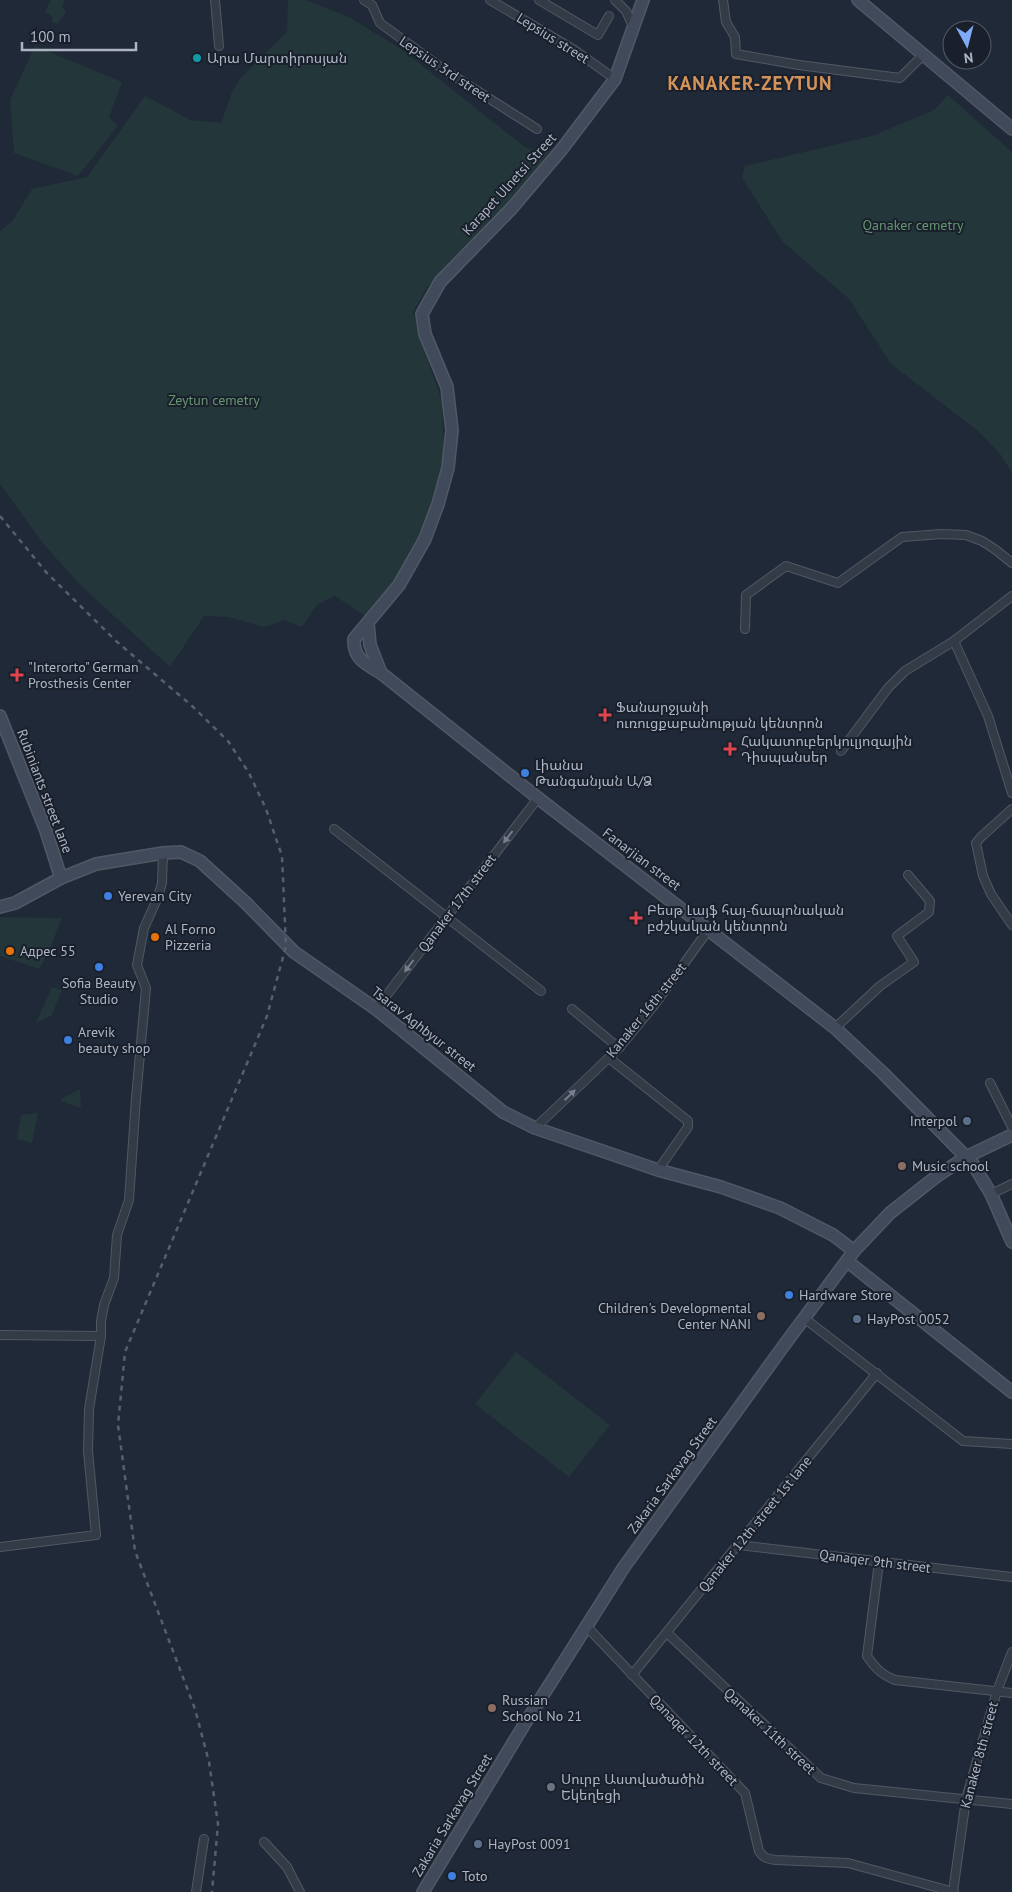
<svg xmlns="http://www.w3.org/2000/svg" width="1012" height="1892" font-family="'PT Sans','Noto Sans Armenian',sans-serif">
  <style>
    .green { fill: #233639 }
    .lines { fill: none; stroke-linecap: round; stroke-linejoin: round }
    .street-casing { stroke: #515865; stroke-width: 10 }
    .secondary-casing { stroke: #515865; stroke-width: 14 }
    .street { stroke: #333b47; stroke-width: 8 }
    .secondary { stroke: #414a5a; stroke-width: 11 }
    .rail { stroke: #555f6e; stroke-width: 2.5; stroke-dasharray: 5 5; stroke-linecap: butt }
    .oneway { fill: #767e8c }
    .culture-dot { fill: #0f9aa8; stroke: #19202b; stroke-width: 2 }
    .health-dot { fill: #e0444e; stroke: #19202b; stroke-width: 2 }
    .shop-dot { fill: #3f7fe0; stroke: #19202b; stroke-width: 2 }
    .food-dot { fill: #e8710a; stroke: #19202b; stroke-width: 2 }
    .service-dot { fill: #5c6f8a; stroke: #19202b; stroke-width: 2 }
    .education-dot { fill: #8d6e63; stroke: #19202b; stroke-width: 2 }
    .worship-dot { fill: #6b7280; stroke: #19202b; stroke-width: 2 }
    .labels { text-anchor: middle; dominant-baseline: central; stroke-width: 4; stroke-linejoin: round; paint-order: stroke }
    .street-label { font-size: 14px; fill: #adb5c4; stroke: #19202b }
    .poi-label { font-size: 14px; fill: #adb5c4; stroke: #19202b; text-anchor: start }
    .park-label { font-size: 14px; fill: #659471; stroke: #19202b }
    .district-label { font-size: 19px; font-weight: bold; letter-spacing: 1px; fill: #d2925a; stroke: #19202b }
  </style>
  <rect width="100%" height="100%" fill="#202937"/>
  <g class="green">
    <polygon points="51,0 65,0 62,6 66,11 58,24 51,22 53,17 45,12"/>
    <polygon points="288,0 306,0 349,17 401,49 526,148 551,150 516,195 426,289 413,312 421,342 442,401 444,459 422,531 391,586 368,618 335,596 317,605 302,627 285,620 264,627 228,617 204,616 170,667 79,584 42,542 0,484 0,231 13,220 32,189 87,177 145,96 191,120 221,123 232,92 239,80 287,32"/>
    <polygon points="35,46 122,82 109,117 118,126 78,176 14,153 10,100"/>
    <polygon points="948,95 1012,152 1012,473 1001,455 978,431 891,364 849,299 783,242 742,178 745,166 872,136 934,110"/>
    <polygon points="0,917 62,918 48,953 39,969 0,956"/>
    <polygon points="52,987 62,990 52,1015 36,1023"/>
    <polygon points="78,1090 80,1090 81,1108 61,1101 61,1099"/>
    <polygon points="38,1113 32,1143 17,1139 21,1115"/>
    <polygon points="516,1352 610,1425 569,1477 475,1404"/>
  </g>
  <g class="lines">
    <g class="street-casing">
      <g id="street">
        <polyline points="215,0 219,46"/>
        <polyline points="364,0 372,5 380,23 443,69 537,129"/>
        <polyline points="490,0 573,49 615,79"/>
        <polyline points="539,0 598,35 609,16"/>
        <polyline points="615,0 626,11 634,28"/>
        <polyline points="723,0 726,22 735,37 736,54 799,65 900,78 924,54"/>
        <polyline points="745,629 746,595 786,566 838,583 902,537 941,534 966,535 982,541 996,550 1012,563"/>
        <polyline points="954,641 988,716 1012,793"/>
        <polyline points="841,751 888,688 905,671 954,641 1012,596"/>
        <polyline points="1012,809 981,837 976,843 983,876 991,894 1012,925"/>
        <polyline points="334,829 541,991"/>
        <polyline points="376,1009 538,798"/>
        <polyline points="572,1009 619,1048"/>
        <polyline points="835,1028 880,986 914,962 897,936 929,912 930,901 908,875"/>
        <polyline points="609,1058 688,1121 688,1127 658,1170"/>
        <polyline points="990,1083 1012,1127"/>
        <polyline points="535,1128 619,1048 655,1004 709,929"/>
        <polyline points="991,1194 1012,1184"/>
        <polyline points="804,1318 963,1441 1012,1444"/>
        <polyline points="0,1335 101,1336"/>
        <polyline points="739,1545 1012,1577"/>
        <polyline points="0,1547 96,1535 88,1451 89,1409 101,1336 101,1321 104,1305 114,1278 117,1235 129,1200 136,1098 146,988 137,965 144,928 158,897 162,883 163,853"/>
        <path d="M879 1562 867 1656C875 1668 882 1675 895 1680L1012 1693"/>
        <path d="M587 1627 745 1793 759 1851C763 1858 768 1859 776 1860L848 1863 954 1892"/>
        <polyline points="667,1633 821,1778 854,1788 1012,1804"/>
        <polyline points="632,1675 877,1373"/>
        <polyline points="264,1842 287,1867 300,1892"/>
        <polyline points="196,1892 204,1839"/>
        <polyline points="953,1892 966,1799 997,1691 1012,1652"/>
      </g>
    </g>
    <g class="secondary-casing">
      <g id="secondary">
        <path d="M643 0 615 79 562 149 512 208 440 282 422 314 425 334 447 387 452 430 448 468 438 504 425 539 399 585 354 639C353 659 366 664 381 673L538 798 835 1028 883 1073 973 1164 991 1194 1012 1242"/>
        <polyline points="858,0 1012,129"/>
        <polyline points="368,624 370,645 381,673"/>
        <polyline points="0,716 46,831 61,878"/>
        <polyline points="0,907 15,903 61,878 96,864 163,853 181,852 200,861 246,903 294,952 376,1009 503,1112 535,1128 658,1170 721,1187 780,1208 833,1235 854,1251"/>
        <polyline points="847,1261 1012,1392"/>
        <polyline points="423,1892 524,1725 624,1567 782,1348 854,1251 890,1213 937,1176 966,1157 1012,1135"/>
      </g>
    </g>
    <use href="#street" class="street"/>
    <use href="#secondary" class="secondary"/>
    <polyline class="rail" points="0,516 46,572 116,641 191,705 228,741 249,773 266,809 282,856 286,946 267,1016 125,1352 118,1425 135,1551 195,1709 209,1762 218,1824 212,1892"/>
  </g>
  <defs><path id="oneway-solid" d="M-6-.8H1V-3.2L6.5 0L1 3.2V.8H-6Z" transform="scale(1.25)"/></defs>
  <g class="oneway">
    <use href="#oneway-solid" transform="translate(508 837) rotate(127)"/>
    <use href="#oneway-solid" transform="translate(409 966) rotate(127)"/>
    <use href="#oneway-solid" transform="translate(570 1095) rotate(-44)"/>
  </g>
  <circle class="culture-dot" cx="197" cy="58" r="5"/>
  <g class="health-dot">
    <path d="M14.5 667.5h5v5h5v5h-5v5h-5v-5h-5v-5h5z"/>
    <path d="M602.5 707.5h5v5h5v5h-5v5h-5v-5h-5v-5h5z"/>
    <path d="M727.5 741.5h5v5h5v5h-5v5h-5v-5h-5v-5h5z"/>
    <path d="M633.5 910.5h5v5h5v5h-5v5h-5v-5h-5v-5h5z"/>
  </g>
  <g class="shop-dot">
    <circle cx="525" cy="773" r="5"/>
    <circle cx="108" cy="896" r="5"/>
    <circle cx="99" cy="967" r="5"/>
    <circle cx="68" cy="1040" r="5"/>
    <circle cx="789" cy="1295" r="5"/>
    <circle cx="452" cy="1876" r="5"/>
  </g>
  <g class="food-dot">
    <circle cx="155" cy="937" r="5"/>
    <circle cx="10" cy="951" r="5"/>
  </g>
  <g class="service-dot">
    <circle cx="967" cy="1121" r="5"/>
    <circle cx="857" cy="1319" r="5"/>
    <circle cx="478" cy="1844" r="5"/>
  </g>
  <g class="education-dot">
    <circle cx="902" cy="1166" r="5"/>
    <circle cx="761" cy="1316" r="5"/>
    <circle cx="492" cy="1708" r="5"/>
  </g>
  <circle class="worship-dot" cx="551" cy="1787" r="5"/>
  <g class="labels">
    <g class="street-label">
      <text transform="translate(553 38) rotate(32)">Lepsius street</text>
      <text transform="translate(445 69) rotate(34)">Lepsius 3rd street</text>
      <text transform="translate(509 184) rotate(-48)">Karapet Ulnetsi Street</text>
      <text transform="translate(45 791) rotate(69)">Rubiniants street lane</text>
      <text transform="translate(642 859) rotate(37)">Fanarjian street</text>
      <text transform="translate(457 903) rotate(-53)">Qanaker 17th street</text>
      <text transform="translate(646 1010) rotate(-51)">Kanaker 16th street</text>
      <text transform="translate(424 1029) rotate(38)">Tsarav Aghbyur street</text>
      <text transform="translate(672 1475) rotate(-54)">Zakaria Sarkavag Street</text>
      <text transform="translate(755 1524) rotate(-51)">Qanaker 12th street 1st lane</text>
      <text transform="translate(875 1561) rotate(7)">Qanaqer 9th street</text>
      <text transform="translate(770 1731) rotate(43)">Qanaker 11th street</text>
      <text transform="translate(694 1740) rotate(46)">Qanaqer 12th street</text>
      <text transform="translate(979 1755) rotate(-75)">Kanaker 8th street</text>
      <text transform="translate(452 1815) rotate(-59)">Zakaria Sarkavag Street</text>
    </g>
    <g class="poi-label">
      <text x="207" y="58">Արա Մարտիրոսյան</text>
      <text x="28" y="667">"Interorto" German<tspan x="28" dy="16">Prosthesis Center</tspan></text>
      <text x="616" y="707">Ֆանարջյանի<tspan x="616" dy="16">ուռուցքաբանության կենտրոն</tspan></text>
      <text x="741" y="741">Հակատուբերկուլյոզային<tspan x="741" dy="16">Դիսպանսեր</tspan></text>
      <text x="535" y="765">Լիանա<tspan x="535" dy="16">Թանգանյան Ա/Ձ</tspan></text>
      <text x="118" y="896">Yerevan City</text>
      <text x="647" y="910">Բեսթ Լայֆ հայ-ճապոնական<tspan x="647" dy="16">բժշկական կենտրոն</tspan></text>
      <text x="165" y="929">Al Forno<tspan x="165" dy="16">Pizzeria</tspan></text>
      <text x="20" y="951">Адрес 55</text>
      <text x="99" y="983" text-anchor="middle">Sofia Beauty<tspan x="99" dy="16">Studio</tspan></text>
      <text x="78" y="1032">Arevik<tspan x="78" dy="16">beauty shop</tspan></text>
      <text x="957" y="1121" text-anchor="end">Interpol</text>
      <text x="912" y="1166">Music school</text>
      <text x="799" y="1295">Hardware Store</text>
      <text x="751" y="1308" text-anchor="end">Children's Developmental<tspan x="751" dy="16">Center NANI</tspan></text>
      <text x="867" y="1319">HayPost 0052</text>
      <text x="502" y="1700">Russian<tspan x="502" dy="16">School No 21</tspan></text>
      <text x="561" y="1779">Սուրբ Աստվածածին<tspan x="561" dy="16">Եկեղեցի</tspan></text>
      <text x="488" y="1844">HayPost 0091</text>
      <text x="462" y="1876">Toto</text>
    </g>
    <g class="park-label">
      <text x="913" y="225">Qanaker cemetry</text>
      <text x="214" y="400">Zeytun cemetry</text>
    </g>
    <g class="district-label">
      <text x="750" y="83">KANAKER-ZEYTUN</text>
    </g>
  </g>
  <g transform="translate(967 45) rotate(173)"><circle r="24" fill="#19202b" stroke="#545c68"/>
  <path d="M0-4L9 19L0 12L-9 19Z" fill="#80aaf7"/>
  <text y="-8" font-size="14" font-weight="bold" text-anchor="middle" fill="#adb5c4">N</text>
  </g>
  <path d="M22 42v8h114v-8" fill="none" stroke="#adb5c4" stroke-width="2.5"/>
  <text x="30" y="42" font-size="15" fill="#adb5c4" stroke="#19202b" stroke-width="4" paint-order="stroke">100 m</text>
</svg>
